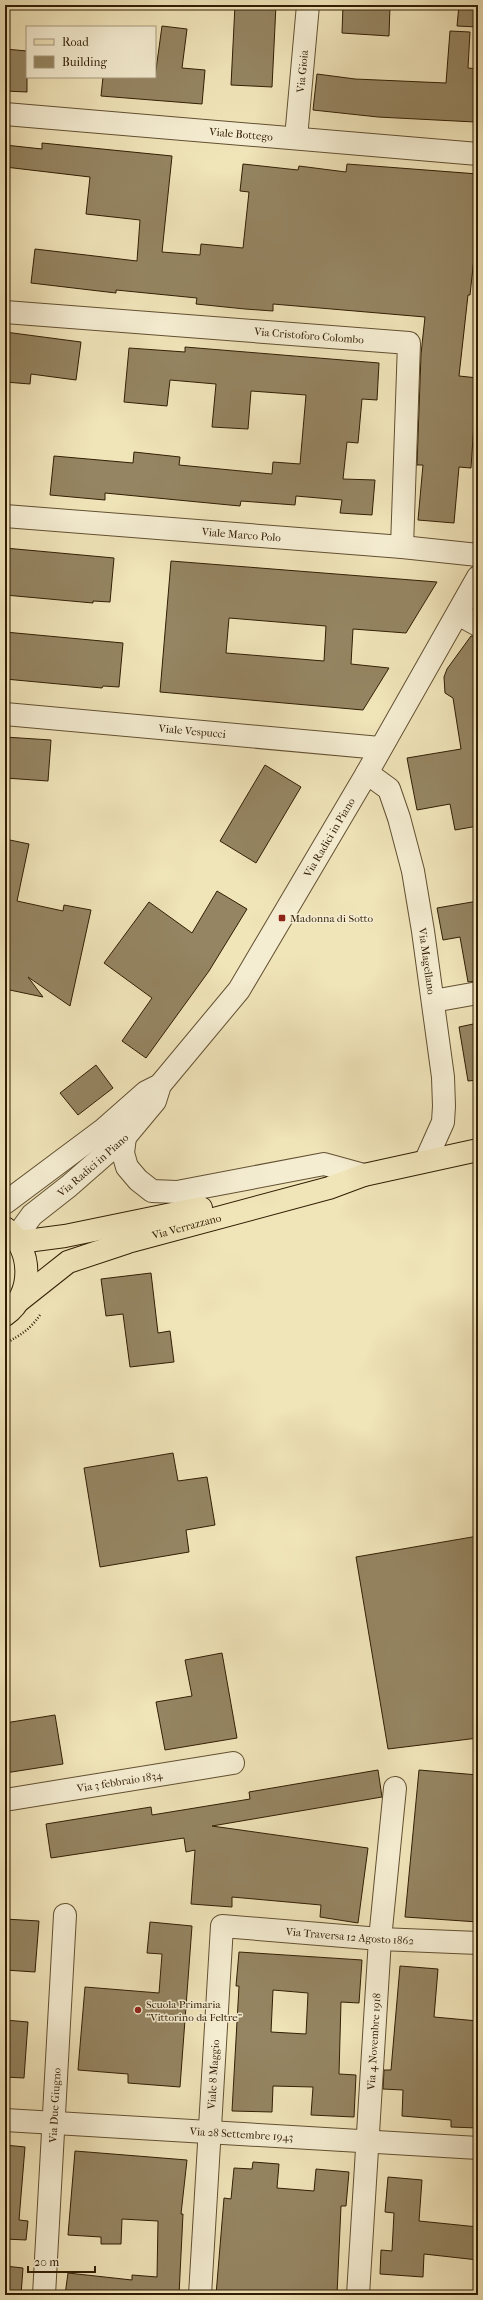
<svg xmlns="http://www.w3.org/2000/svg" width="483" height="2300" font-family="'IM FELL French Canon',serif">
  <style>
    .building { fill: #958562; stroke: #321e04; fill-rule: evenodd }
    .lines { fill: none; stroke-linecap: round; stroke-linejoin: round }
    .minor-casing { stroke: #625031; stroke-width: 24 }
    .major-casing { stroke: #321e04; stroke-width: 24 }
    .path { stroke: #321e04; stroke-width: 2.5; stroke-dasharray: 1 2; stroke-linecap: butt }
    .minor { stroke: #f5edd2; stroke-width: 22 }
    .major { stroke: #f0e4b9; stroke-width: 22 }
    .poi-dot { fill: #8f2418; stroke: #f5edd2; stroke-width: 1.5 }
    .labels { text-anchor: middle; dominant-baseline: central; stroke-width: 3; stroke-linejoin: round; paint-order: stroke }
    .street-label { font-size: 11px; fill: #321e04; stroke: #f5edd2 }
    .poi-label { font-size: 11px; fill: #321e04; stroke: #f5edd2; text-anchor: start }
  </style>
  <rect width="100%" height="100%" fill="#f0e4b9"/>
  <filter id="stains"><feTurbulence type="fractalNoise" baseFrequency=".005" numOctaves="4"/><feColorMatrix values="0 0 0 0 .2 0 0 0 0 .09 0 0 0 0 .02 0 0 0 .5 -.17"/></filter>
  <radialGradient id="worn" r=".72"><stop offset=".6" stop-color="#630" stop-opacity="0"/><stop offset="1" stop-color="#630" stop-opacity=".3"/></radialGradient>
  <g class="building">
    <polygon points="235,5 276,5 272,87 231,85"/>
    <polygon points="343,5 390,5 389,36 342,33"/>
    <polygon points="459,5 478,5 478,27 457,26"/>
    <polygon points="162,26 187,29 182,68 205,70 202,104 101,96 103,77 155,77"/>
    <polygon points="450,31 470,32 468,68 478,69 475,122 378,117 313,110 317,74 355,79 446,83"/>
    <polygon points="5,49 27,51 27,92 5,91"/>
    <polygon points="42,143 172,156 162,252 200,255 201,244 243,248 249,192 240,191 243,164 298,170 299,166 346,172 347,164 478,174 478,258 474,258 470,295 468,295 459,376 478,378 478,407 475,407 471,468 459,467 454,523 418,520 423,465 417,465 421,354 425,317 273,304 273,311 245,309 196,304 197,298 116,290 116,293 31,283 35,249 137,261 140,220 86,214 90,177 5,167 5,145 42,149"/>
    <polygon points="5,332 81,342 76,380 31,374 30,384 5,382"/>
    <polygon points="185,347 379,363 377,400 362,399 358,443 347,442 343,479 375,480 372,515 340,513 342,500 296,496 295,505 241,501 240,506 105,493 105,500 50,495 54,456 133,463 134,452 180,457 179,465 272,474 273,462 300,464 306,395 251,391 248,429 212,427 216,384 170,380 167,406 124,402 129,348 185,352"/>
    <polygon points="5,548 114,558 110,602 93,601 93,603 5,595"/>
    <path d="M171 561 437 582 406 633 353 629 351 664 389 668 363 710 160 692ZM229 618 326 626 324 661 226 653Z"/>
    <polygon points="5,632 123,643 119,687 103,686 102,688 5,679"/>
    <polygon points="471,636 478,637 478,826 455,830 450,804 417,810 407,758 461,749 453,698 445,693 444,677 447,669"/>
    <polygon points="5,737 51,740 48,781 5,778"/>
    <polygon points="265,765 301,787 256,863 220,841"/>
    <polygon points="5,839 29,844 17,901 63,911 64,905 91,910 70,1006 28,977 43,997 5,989"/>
    <polygon points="217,891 247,909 209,971 146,1058 122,1041 152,998 104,963 149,902 192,933"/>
    <polygon points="478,901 478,981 468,982 460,937 443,940 437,908"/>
    <polygon points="478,1023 478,1080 468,1081 459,1027"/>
    <polygon points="96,1065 113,1088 78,1115 60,1093"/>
    <polygon points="151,1273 158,1333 170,1331 174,1362 130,1367 123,1314 106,1316 101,1279"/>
    <polygon points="173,1453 178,1481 207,1477 215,1525 186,1530 189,1552 100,1567 84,1468"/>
    <polygon points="478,1536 478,1738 388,1749 356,1557"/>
    <polygon points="222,1653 237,1738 165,1750 156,1702 192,1696 185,1660"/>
    <polygon points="55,1715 63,1764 5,1773 5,1723"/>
    <polygon points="378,1770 382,1797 212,1826 368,1848 358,1923 320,1917 321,1905 232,1897 232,1907 191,1904 195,1850 186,1852 184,1838 51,1858 46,1824 151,1807 152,1815 250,1799 249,1792"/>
    <polygon points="419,1770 478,1775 478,1922 405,1917"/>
    <polygon points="5,1919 39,1921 35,1972 5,1970"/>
    <polygon points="150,1922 192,1926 180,2087 128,2083 128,2074 78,2070 85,1987 159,1993 162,1954 147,1953"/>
    <path d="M239 1952 362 1960 359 2003 341 2002 339 2074 356 2075 354 2117 311 2115 313 2087 273 2086 272 2112 232 2111 239 1986H236ZM273 1990 308 1993 306 2034 271 2032Z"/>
    <polygon points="400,1966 438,1969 434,2017 478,2021 478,2128 451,2127 451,2120 402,2116 403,2090 383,2089 384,2070 391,2070"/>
    <polygon points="5,2020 28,2022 24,2078 5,2077"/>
    <polygon points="5,2145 25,2147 19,2220 28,2221 26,2240 5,2239"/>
    <polygon points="75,2151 187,2160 181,2214 183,2214 179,2295 65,2295 68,2273 132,2280 132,2275 157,2277 158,2221 122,2219 121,2244 101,2244 101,2237 68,2235"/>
    <polygon points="253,2162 279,2164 277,2188 314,2191 316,2169 349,2172 346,2206 341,2206 337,2295 216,2295 224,2198 231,2199 234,2168 252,2169"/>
    <polygon points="388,2177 422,2180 419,2221 478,2227 478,2260 424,2254 423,2277 380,2274 381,2250 392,2251 394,2213 385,2212"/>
    <polygon points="5,2266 23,2268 21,2295 5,2295"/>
  </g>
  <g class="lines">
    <g class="minor-casing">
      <g id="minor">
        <path id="s1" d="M5 114 478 154"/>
        <path id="s2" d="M296 138 308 5"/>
        <path id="s3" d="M5 312 409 343 402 547"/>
        <path id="s4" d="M5 516 402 547 478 555"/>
        <polyline points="458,614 478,625"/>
        <path id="s5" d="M5 714 380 748"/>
        <path id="s6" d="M367 773 389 789 399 818 413 871 423 931 443 1077 444 1106 443 1122 426 1160"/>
        <polyline points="433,1001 478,993"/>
        <polyline points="125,1137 123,1153 127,1167 138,1180 152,1191 177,1192 324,1164 364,1175"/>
        <polyline points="5,1203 104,1129 146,1092 156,1087"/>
        <path id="s7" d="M16 1237 32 1215 69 1186 125 1137 155 1101 160 1085 239 990 367 773 478 577"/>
        <path id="s8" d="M5 1800 233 1763"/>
        <path id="s9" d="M5 2120 478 2148"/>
        <path id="s10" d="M44 2295 65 1915"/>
        <path id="s11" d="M200 2295 222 1926 380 1939 478 1943"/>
        <path id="s12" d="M358 2295 380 1939 395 1788"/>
      </g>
    </g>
    <g class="major-casing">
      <g id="major">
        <path d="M5 1228C33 1248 34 1295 5 1315"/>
        <polyline points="19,1242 65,1236 201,1208"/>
        <path id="s13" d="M20 1300 68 1262 128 1242 329 1188 364 1175 478 1150"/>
      </g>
    </g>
    <path class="path" d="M5 1344C21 1334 29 1331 40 1315"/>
    <use href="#minor" class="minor"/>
    <use href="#major" class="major"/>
  </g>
  <g class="poi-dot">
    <rect x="278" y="914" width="8" height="8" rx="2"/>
    <circle cx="138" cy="2010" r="4"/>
  </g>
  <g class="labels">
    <g class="street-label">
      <text stroke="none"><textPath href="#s2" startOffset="67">Via Gioia</textPath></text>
      <text stroke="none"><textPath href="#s1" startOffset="237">Viale Bottego</textPath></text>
      <text stroke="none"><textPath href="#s3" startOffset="305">Via Cristoforo Colombo</textPath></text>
      <text stroke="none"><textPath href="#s4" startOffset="237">Viale Marco Polo</textPath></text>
      <text stroke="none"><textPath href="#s5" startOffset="188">Viale Vespucci</textPath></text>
      <text stroke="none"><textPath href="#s7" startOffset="513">Via Radici in Piano</textPath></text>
      <text stroke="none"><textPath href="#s6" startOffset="204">Via Magellano</textPath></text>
      <text stroke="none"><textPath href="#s7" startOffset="106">Via Radici in Piano</textPath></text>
      <text stroke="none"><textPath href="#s13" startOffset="185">Via Verrazzano</textPath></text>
      <text stroke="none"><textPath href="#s8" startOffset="116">Via 3 febbraio 1834</textPath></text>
      <text stroke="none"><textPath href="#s11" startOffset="498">Via Traversa 12 Agosto 1862</textPath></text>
      <text stroke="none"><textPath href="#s12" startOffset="254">Via 4 Novembre 1918</textPath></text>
      <text stroke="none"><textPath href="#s11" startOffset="221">Viale 8 Maggio</textPath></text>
      <text stroke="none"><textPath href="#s10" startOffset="190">Via Due Giugno</textPath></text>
      <text stroke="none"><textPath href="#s9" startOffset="237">Via 28 Settembre 1943</textPath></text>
    </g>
    <g class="poi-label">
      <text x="290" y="918">Madonna di Sotto</text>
      <text x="146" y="2004">Scuola Primaria<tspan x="146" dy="13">"Vittorino da Feltre"</tspan></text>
    </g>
  </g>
  <rect width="483" height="2300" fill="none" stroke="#f0e4b9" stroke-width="20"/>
  <rect x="6" y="6" width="471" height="2288" fill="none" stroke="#321e04" stroke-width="2"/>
  <rect x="10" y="10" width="463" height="2280" fill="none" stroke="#321e04"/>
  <rect x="26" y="26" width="130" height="52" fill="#f5edd2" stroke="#a79a80"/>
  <rect x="34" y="39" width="20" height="6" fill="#f0e4b9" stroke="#a79a80"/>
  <text x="62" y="46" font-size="12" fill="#321e04">Road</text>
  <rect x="34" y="56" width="20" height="12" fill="#958562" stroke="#a79a80"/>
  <text x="62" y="66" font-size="12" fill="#321e04">Building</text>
  <path d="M28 2266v6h67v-6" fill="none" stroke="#321e04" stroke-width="2"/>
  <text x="34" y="2266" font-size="12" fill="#321e04" stroke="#f5edd2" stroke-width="3" paint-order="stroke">20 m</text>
  <rect width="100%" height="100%" filter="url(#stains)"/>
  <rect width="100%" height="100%" fill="url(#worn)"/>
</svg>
